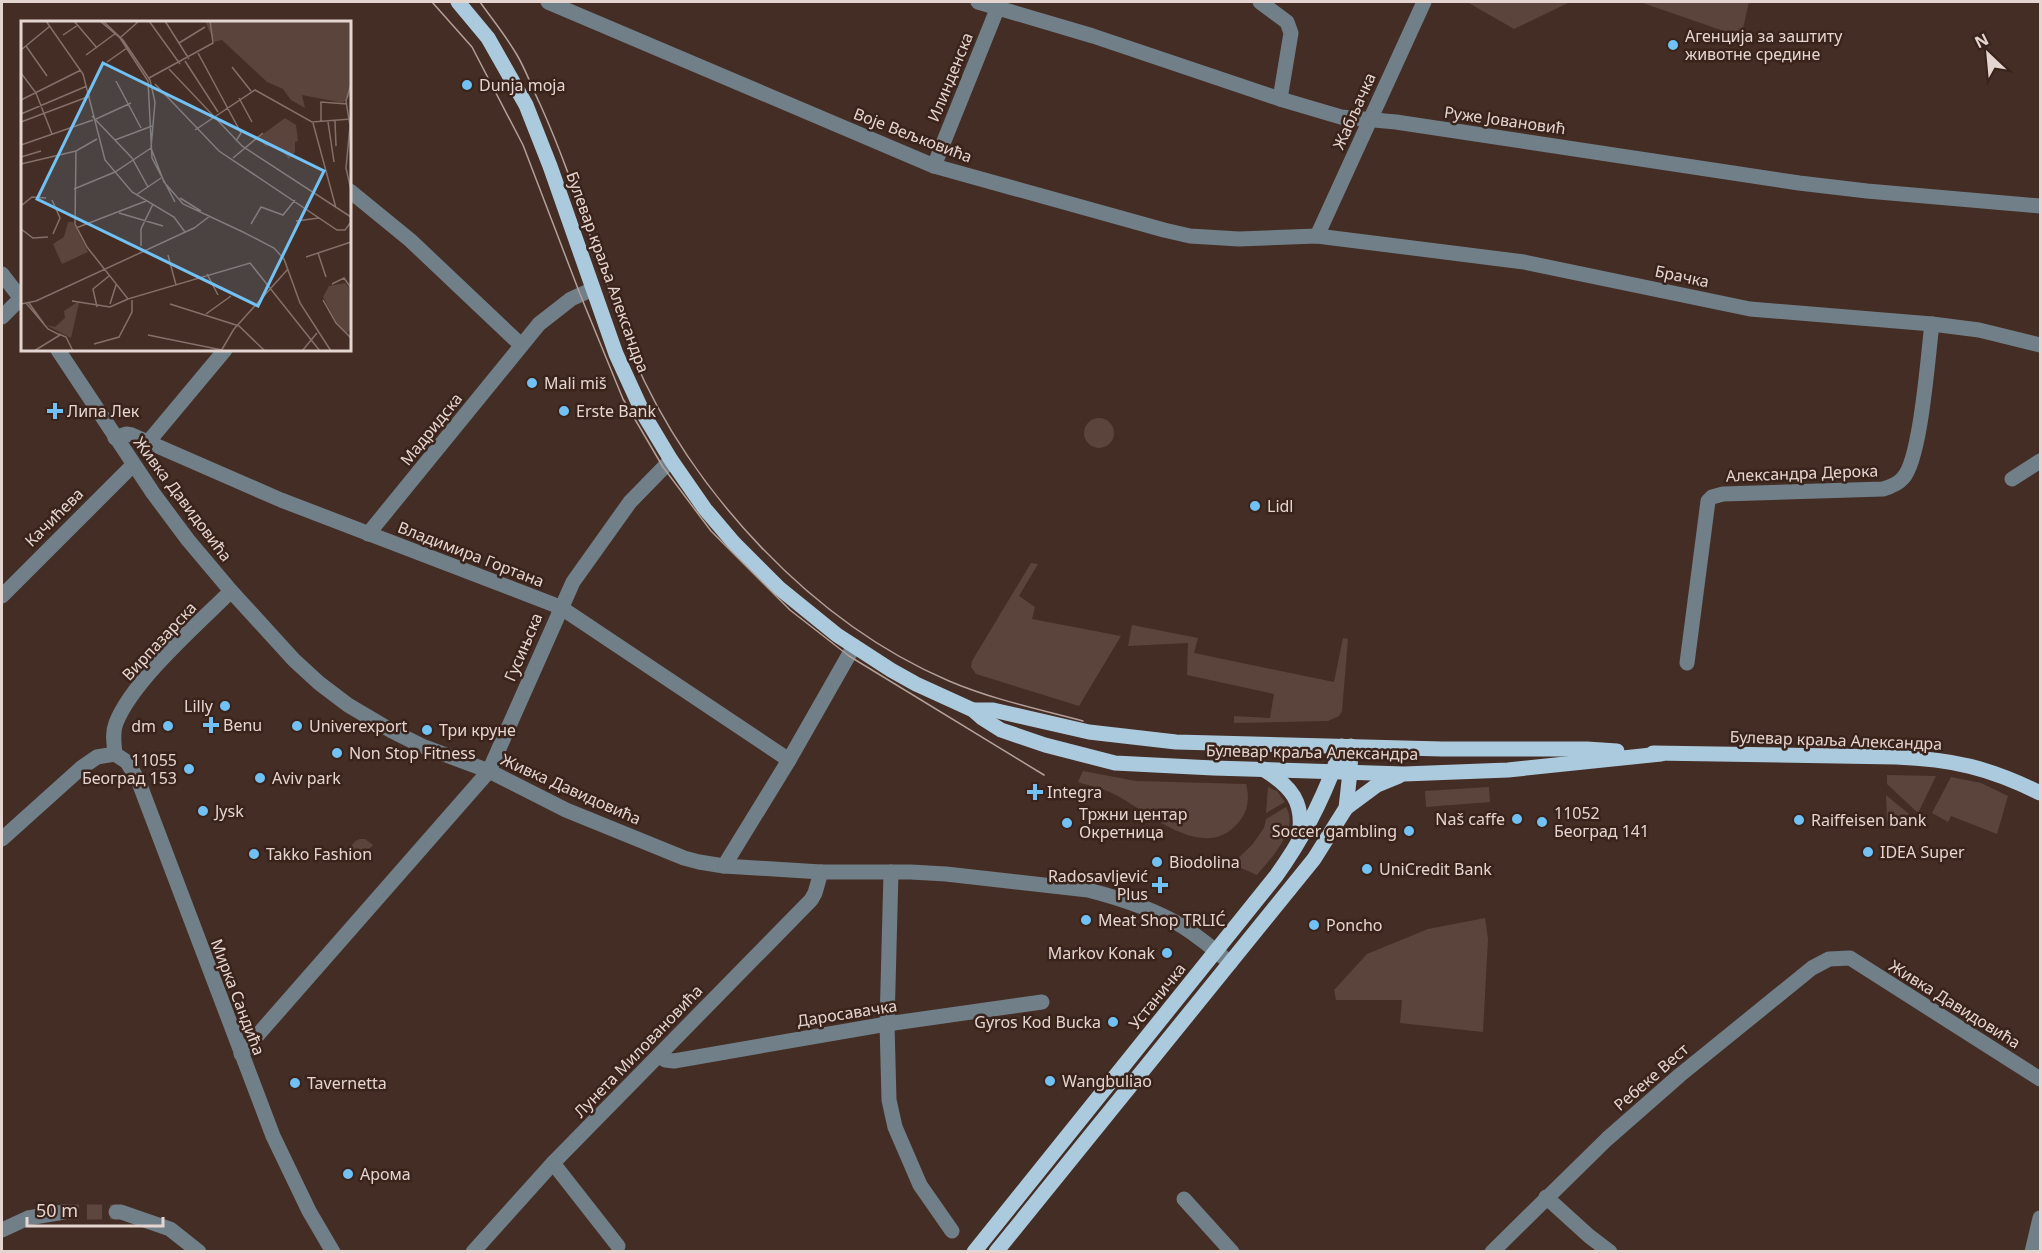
<svg xmlns="http://www.w3.org/2000/svg" width="2042" height="1253" font-family="'Noto Sans',sans-serif">
  <style>
    .green { fill: #5b443c }
    .lines { fill: none; stroke-linecap: round; stroke-linejoin: round }
    .minor-tunnel { stroke: #5c463e; stroke-width: 15; stroke-dasharray: 15 8; stroke-linecap: butt }
    .minor { stroke: #707f88; stroke-width: 15 }
    .major { stroke: #accade; stroke-width: 15 }
    .tram { stroke: #b2a09a; stroke-width: 1.5 }
    .poi-dot { fill: #71c1f4; stroke: #3a231a; stroke-width: 2 }
    .labels { text-anchor: middle; dominant-baseline: central; stroke-width: 5; stroke-linejoin: round; paint-order: stroke }
    .poi-label { font-size: 16px; fill: #e5d5d0; stroke: #3a231a; text-anchor: start }
    .street-label { font-size: 16px; fill: #e5d5d0; stroke: #3a231a }
    .inset-road { fill: none; stroke: #847069; stroke-width: 1.5 }
    .view { fill: #71c1f4; fill-opacity: 0.15; stroke: #71c1f4; stroke-width: 3 }
    .inset-edge { fill: none; stroke: #e5d5d0; stroke-width: 3 }
  </style>
  <rect width="100%" height="100%" fill="#442d24"/>
  <g class="green">
    <polygon points="1467,2 1570,2 1514,29"/>
    <polygon points="1640,2 1749,2 1741,37"/>
    <circle cx="1099" cy="433" r="15"/>
    <polygon points="1031,563 1038,564 1019,596 1035,607 1032,619 1121,636 1079,706 976,674 971,667 972,661"/>
    <polygon points="1132,625 1198,638 1194,653 1334,682 1343,638 1348,639 1342,711 1339,716 1328,721 1234,723 1234,716 1270,718 1274,694 1187,675 1188,643 1128,646"/>
    <path d="M1083 771 1136 781 1246 784C1250 798 1248 812 1238 823 1203 864 1148 811 1114 794 1103 788 1090 786 1078 782Z"/>
    <polygon points="1887,775 1936,776 1918,813 1887,784"/>
    <polygon points="1951,777 1981,783 2008,796 1997,834 1951,816 1948,822 1932,813"/>
    <polygon points="1268,787 1277,791 1285,802 1266,813"/>
    <polygon points="1489,787 1490,802 1426,807 1425,791"/>
    <polygon points="1886,795 1915,819 1913,823 1887,821"/>
    <path d="M1286 807C1300 829 1270 859 1257 875L1232 864 1252 845 1264 828 1266 819Z"/>
    <path d="M360 839H365L373 845 357 862 352 859C348 850 351 842 360 839Z"/>
    <polygon points="1485,918 1488,939 1483,1032 1400,1023 1402,1000 1336,1000 1334,990 1367,954 1428,929"/>
  </g>
  <g class="lines">
    <polyline class="minor-tunnel" points="64,1212 116,1212"/>
    <g class="minor">
      <polyline points="548,2 934,166 1164,230 1190,236 1239,239 1317,236 1524,262 1750,309 1932,324 1979,330 2040,345"/>
      <polyline points="978,2 1093,36 1280,99 1341,117 1396,122 1799,183 1867,191 2040,206"/>
      <polyline points="1260,2 1287,22 1291,33 1280,99"/>
      <polyline points="934,166 1000,2"/>
      <polyline points="350,191 410,240 521,345"/>
      <polyline points="1317,236 1424,2"/>
      <polyline points="2,274 22,300"/>
      <polyline points="2,317 21,298"/>
      <path d="M58 350 153 493 188 540 231 591 294 660 319 683 348 705 392 731 422 746 489 771 566 810 684 858 699 862 724 866 821 872H911L946 874 1088 890C1119 898 1154 909 1182 926 1199 937 1215 950 1230 963"/>
      <polyline points="115,438 126,434 132,435 281,500 560,607 789,760"/>
      <polyline points="149,441 225,350"/>
      <polyline points="2012,479 2040,461"/>
      <polyline points="368,534 539,324 571,299 593,289"/>
      <polyline points="2,596 133,465"/>
      <path d="M1687 663 1708 501 1712 497 1723 494 1883 489C1890 487 1898 484 1903 478 1921 459 1928 354 1932 324"/>
      <path d="M115 754C114 743 112 733 116 723 133 680 198 624 231 591"/>
      <polyline points="2,839 81,768 97,757 115,754 127,762 138,780 273,1136 309,1211 333,1252"/>
      <polyline points="724,866 789,760 854,646"/>
      <polyline points="891,872 887,1024 889,1100 895,1127 920,1185 952,1231"/>
      <polyline points="241,1054 489,771 573,582 630,502 671,460"/>
      <polyline points="660,1056 665,1060 674,1061 887,1024 1042,1002"/>
      <polyline points="553,1163 618,1246"/>
      <polyline points="1546,1197 1589,1236 1610,1252"/>
      <polyline points="1184,1199 1232,1252"/>
      <polyline points="116,1212 121,1212 170,1229 199,1252"/>
      <polyline points="2,1230 28,1218 64,1212"/>
      <polyline points="473,1252 553,1163 811,900 815,893 821,872"/>
      <polyline points="1492,1252 1607,1139 1680,1075 1812,968 1829,959 1850,958 2040,1079"/>
      <polyline points="2032,1252 2040,1218"/>
    </g>
    <g class="major">
      <polyline points="458,2 488,38 526,105 550,166 616,354 644,415 671,460 705,509 734,543 779,588 837,635 891,670 916,684 973,710 982,718 1001,730 1045,745 1115,763 1213,768 1404,774 1508,770 1661,754"/>
      <polyline points="973,710 993,710 1089,732 1176,742 1442,749 1587,749 1617,751"/>
      <path d="M1653 753 1896 757C1952 759 1990 768 2040 793"/>
      <path d="M1263 769C1291 786 1305 802 1299 837"/>
      <polyline points="1346,808 1377,785 1399,776"/>
      <path d="M974 1252 1276 876C1305 836 1326 793 1342 746"/>
      <polyline points="996,1252 1314,859 1346,808 1350,772 1351,746"/>
    </g>
    <g class="tram">
      <polyline points="432,2 472,47 523,145 580,294 623,399 663,467 711,531 790,610 849,656 1044,775"/>
      <path d="M480 2C492 19 506 36 517 55 526 70 532 88 540 104 568 166 588 231 611 295 618 316 625 337 633 356 690 491 813 623 949 681 991 699 1038 709 1083 721"/>
    </g>
  </g>
  <g class="poi-dot">
    <circle cx="1673" cy="45" r="6"/>
    <circle cx="467" cy="85" r="6"/>
    <circle cx="532" cy="383" r="6"/>
    <path d="M52 402h6v6h6v6h-6v6h-6v-6h-6v-6h6z"/>
    <circle cx="564" cy="411" r="6"/>
    <circle cx="1255" cy="506" r="6"/>
    <circle cx="225" cy="706" r="6"/>
    <path d="M208 716h6v6h6v6h-6v6h-6v-6h-6v-6h6z"/>
    <circle cx="168" cy="726" r="6"/>
    <circle cx="297" cy="726" r="6"/>
    <circle cx="427" cy="730" r="6"/>
    <circle cx="337" cy="753" r="6"/>
    <circle cx="189" cy="769" r="6"/>
    <circle cx="260" cy="778" r="6"/>
    <path d="M1032 783h6v6h6v6h-6v6h-6v-6h-6v-6h6z"/>
    <circle cx="203" cy="811" r="6"/>
    <circle cx="1517" cy="819" r="6"/>
    <circle cx="1799" cy="820" r="6"/>
    <circle cx="1542" cy="822" r="6"/>
    <circle cx="1067" cy="823" r="6"/>
    <circle cx="1409" cy="831" r="6"/>
    <circle cx="1868" cy="852" r="6"/>
    <circle cx="254" cy="854" r="6"/>
    <circle cx="1157" cy="862" r="6"/>
    <circle cx="1367" cy="869" r="6"/>
    <path d="M1157 876h6v6h6v6h-6v6h-6v-6h-6v-6h6z"/>
    <circle cx="1086" cy="920" r="6"/>
    <circle cx="1314" cy="925" r="6"/>
    <circle cx="1167" cy="953" r="6"/>
    <circle cx="1113" cy="1022" r="6"/>
    <circle cx="1050" cy="1081" r="6"/>
    <circle cx="295" cy="1083" r="6"/>
    <circle cx="348" cy="1174" r="6"/>
  </g>
  <g class="labels">
    <g class="poi-label">
      <text x="1685" y="36">Агенција за заштиту<tspan x="1685" dy="18">животне средине</tspan></text>
      <text x="479" y="85">Dunja moja</text>
      <text x="544" y="383">Mali miš</text>
      <text x="67" y="411">Липа Лек</text>
      <text x="576" y="411">Erste Bank</text>
      <text x="1267" y="506">Lidl</text>
      <text x="213" y="706" text-anchor="end">Lilly</text>
      <text x="223" y="725">Benu</text>
      <text x="156" y="726" text-anchor="end">dm</text>
      <text x="309" y="726">Univerexport</text>
      <text x="439" y="730">Три круне</text>
      <text x="349" y="753">Non Stop Fitness</text>
      <text x="177" y="760" text-anchor="end">11055<tspan x="177" dy="18">Београд 153</tspan></text>
      <text x="272" y="778">Aviv park</text>
      <text x="1047" y="792">Integra</text>
      <text x="215" y="811">Jysk</text>
      <text x="1554" y="813">11052<tspan x="1554" dy="18">Београд 141</tspan></text>
      <text x="1079" y="814">Тржни центар<tspan x="1079" dy="18">Окретница</tspan></text>
      <text x="1505" y="819" text-anchor="end">Naš caffe</text>
      <text x="1811" y="820">Raiffeisen bank</text>
      <text x="1397" y="831" text-anchor="end">Soccer gambling</text>
      <text x="1880" y="852">IDEA Super</text>
      <text x="266" y="854">Takko Fashion</text>
      <text x="1169" y="862">Biodolina</text>
      <text x="1379" y="869">UniCredit Bank</text>
      <text x="1148" y="876" text-anchor="end">Radosavljević<tspan x="1148" dy="18">Plus</tspan></text>
      <text x="1098" y="920">Meat Shop TRLIĆ</text>
      <text x="1326" y="925">Poncho</text>
      <text x="1155" y="953" text-anchor="end">Markov Konak</text>
      <text x="1101" y="1022" text-anchor="end">Gyros Kod Bucka</text>
      <text x="1062" y="1081">Wangbuliao</text>
      <text x="307" y="1083">Tavernetta</text>
      <text x="360" y="1174">Арома</text>
    </g>
    <g class="street-label">
      <text transform="translate(950 77) rotate(-68)">Илинденска</text>
      <text transform="translate(1354 111) rotate(-66)">Жабљачка</text>
      <text transform="translate(1505 120) rotate(8)">Руже Јовановић</text>
      <text transform="translate(913 135) rotate(21)">Воје Вељковића</text>
      <text transform="translate(608 272) rotate(70)">Булевар краља Александра</text>
      <text transform="translate(1682 276) rotate(12)">Брачка</text>
      <text transform="translate(431 429) rotate(-51)">Мадридска</text>
      <text transform="translate(1802 473) rotate(-2)">Александра Дерока</text>
      <text transform="translate(183 499) rotate(53)">Живка Давидовића</text>
      <text transform="translate(54 517) rotate(-45)">Качићева</text>
      <text transform="translate(471 554) rotate(21)">Владимира Гортана</text>
      <text transform="translate(159 641) rotate(-47)">Вирпазарска</text>
      <text transform="translate(523 647) rotate(-67)">Гусињска</text>
      <text transform="translate(1836 740) rotate(2)">Булевар краља Александра</text>
      <text transform="translate(1312 752) rotate(1)">Булевар краља Александра</text>
      <text transform="translate(571 789) rotate(24)">Живка Давидовића</text>
      <text transform="translate(1157 996) rotate(-51)">Устаничка</text>
      <text transform="translate(238 997) rotate(69)">Мирка Сандића</text>
      <text transform="translate(1955 1004) rotate(32)">Живка Давидовића</text>
      <text transform="translate(847 1013) rotate(-9)">Даросавачка</text>
      <text transform="translate(638 1051) rotate(-46)">Лунета Миловановића</text>
      <text transform="translate(1651 1077) rotate(-41)">Ребеке Вест</text>
    </g>
  </g>
  <g transform="translate(21 21)">
    <rect width="330" height="330" fill="#442d24"/>
    <path d="M184 0H330V74L322 82 281 74 284 87 270 79 262 68 246 61 201 19 193 21ZM264 97 275 104 277 120 274 121V131L268 138 256 125H244L238 116ZM47 201H52L67 231 41 243 32 223 43 216ZM324 262 330 269V308L326 312 315 301 302 276 308 265ZM55 282H58L50 317 25 304 34 306 44 297 43 290Z" fill="#5b443c"/>
    <path class="inset-road" d="M25 0 62 53 84 139 111 171 153 196 164 211M53 0 76 27M79 0 99 17 127 60 131 137 154 181M82 0 102 19 129 59 134 81 130 127 143 161 162 183 222 211M128 0 159 43M144 0 168 38M42 14 57 4M100 16 118 0M158 22 184 6M5 25 26 55M0 29 29 5M177 32 220 112 215 120M65 34 95 12M164 40 197 91M86 41 106 27M211 46 230 70M148 48 221 125 330 196M0 52 15 72 31 113M128 57 192 22 189 0M95 60 120 107M134 63 198 130 316 209H324L330 201M330 63 325 80 329 105 325 147 330 169M218 77 231 101M0 79 60 49M0 93 66 65M71 95 111 137 127 166M75 98 110 82M314 100 315 125M0 101 69 75M300 101V81L326 83M307 101 313 141M292 102 315 187M174 109 234 69 291 101 330 98M94 119 131 105M0 124 72 99M55 130 54 203 66 226 107 278 229 242 299 330M0 136 20 130M212 137 242 112M0 143 55 130 76 118M53 168 94 151 130 127M115 174 140 157M159 177 180 190M31 179 39 197 32 213M0 185 11 176 25 177M98 192 142 205M275 200 298 197M230 203 240 186 262 194 274 179M55 207 125 180M0 208 12 217 27 216M220 210 253 227 263 238 279 282 310 330M120 225V208L132 183M297 232 305 256M147 234 155 264M285 236 330 221M186 253 197 274M311 263 323 257 330 267M302 279 315 302 330 317M51 280 89 286 107 278M5 282 27 308 39 314 13 330M8 282 23 303M0 283 15 280 173 207 189 195M89 283 95 264M149 283 218 305 244 330M76 286 72 268 88 255M185 293 210 275M38 313 45 316 52 330M127 314 201 329M73 323 98 316 111 291V279M200 330 213 308 267 248M281 330 296 312"/>
    <path class="view" d="M82 42 303 150 237 285 16 178Z"/>
    <rect width="330" height="330" class="inset-edge"/>
  </g>
  <rect width="2042" height="1253" fill="none" stroke="#e5d5d0" stroke-width="6"/>
  <g transform="translate(1988 54) rotate(334)" stroke="#3a231a" stroke-width="4.5" paint-order="stroke">
  <path d="M0-4.5L10 22L0 15L-10 22Z" fill="#e5d5d0"/>
  <text y="-9" font-size="16" font-weight="bold" text-anchor="middle" fill="#e5d5d0">N</text>
  </g>
  <path d="M27 1217v9h136v-9" fill="none" stroke="#e5d5d0" stroke-width="3"/>
  <text x="36" y="1217" font-size="18" fill="#e5d5d0" stroke="#3a231a" stroke-width="4.5" paint-order="stroke">50 m</text>
</svg>
